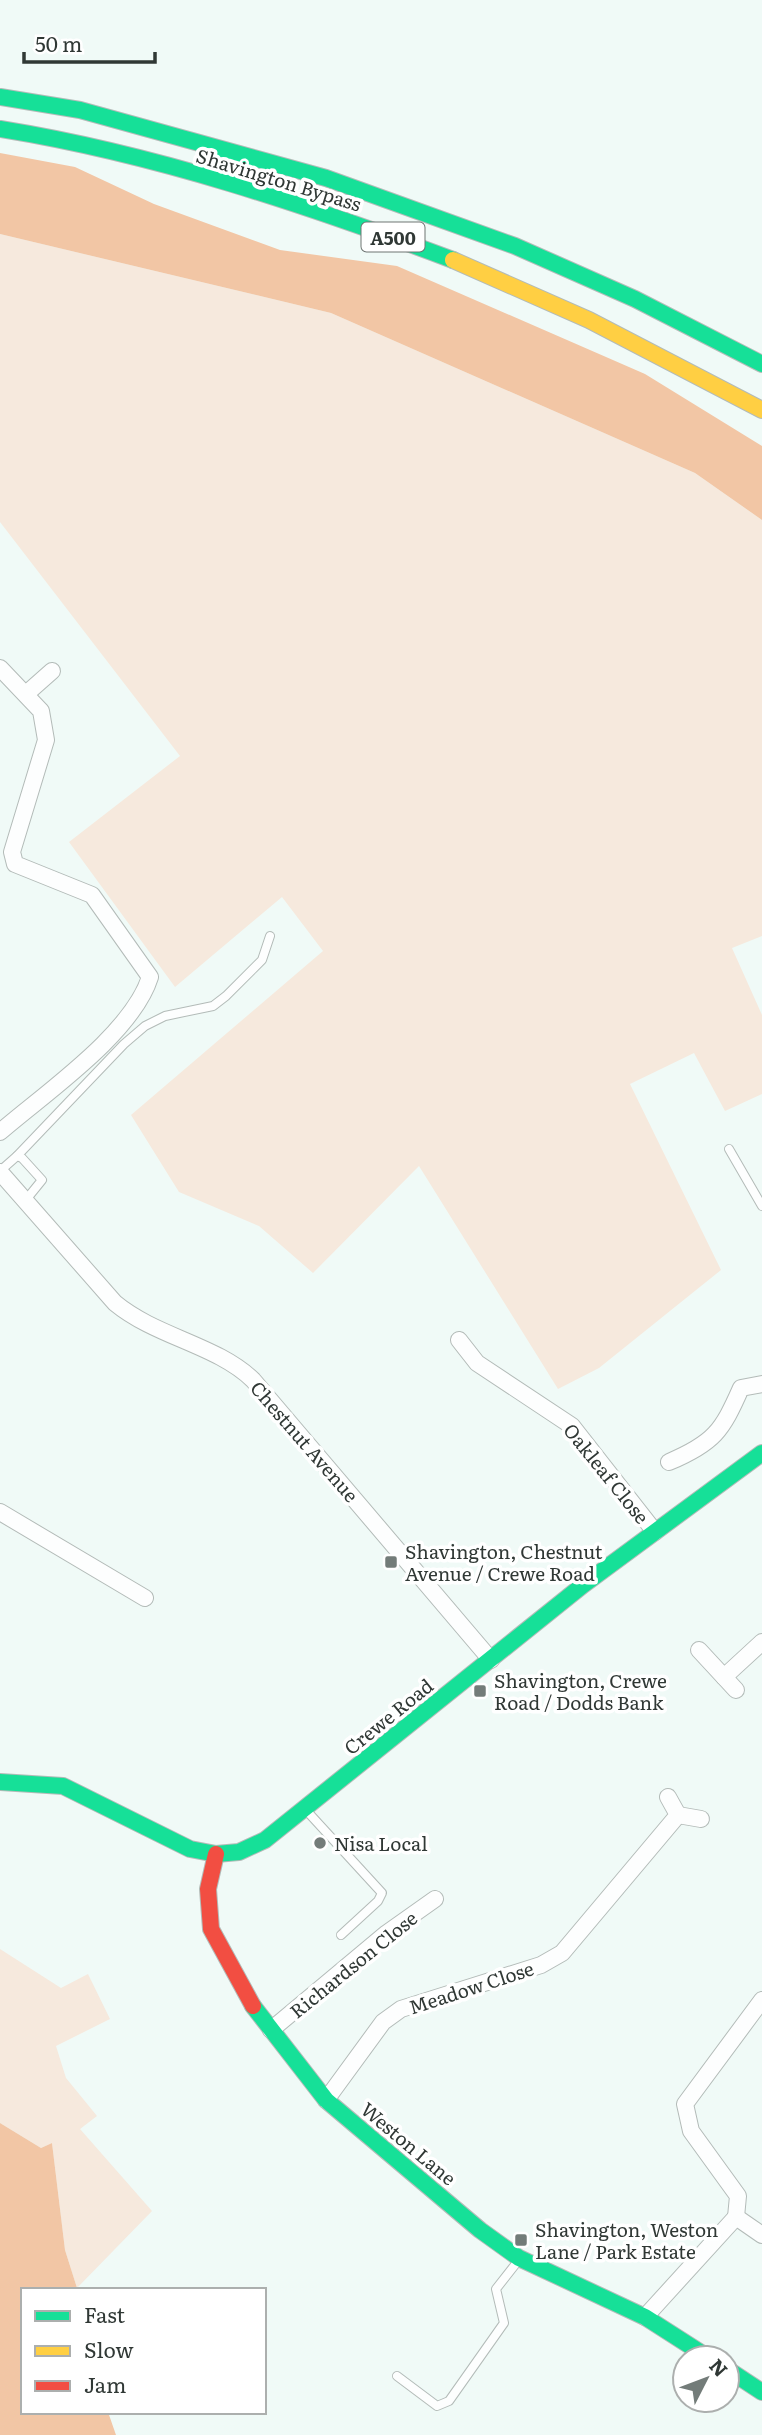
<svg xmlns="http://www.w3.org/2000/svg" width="762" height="2435" font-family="Literata,serif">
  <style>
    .green { fill: #f6e9dd }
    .forest { fill: #f2c6a5 }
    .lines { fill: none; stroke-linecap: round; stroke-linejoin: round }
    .lane-casing { stroke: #b3bbb8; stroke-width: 10 }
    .street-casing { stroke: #b3bbb8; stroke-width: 18 }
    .fast-casing { stroke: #b3bbb8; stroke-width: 18 }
    .slow-casing { stroke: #b3bbb8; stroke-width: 18 }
    .jam-casing { stroke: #b3bbb8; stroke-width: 18 }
    .lane { stroke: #fdfefe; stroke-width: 8 }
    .street { stroke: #fdfefe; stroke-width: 16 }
    .fast { stroke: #16e098; stroke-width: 16 }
    .slow { stroke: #ffcf43; stroke-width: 16 }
    .jam { stroke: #f24e42; stroke-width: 16 }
    .poi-dot { fill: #737c79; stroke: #fff; stroke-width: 2.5 }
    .labels { text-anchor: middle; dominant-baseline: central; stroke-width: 7; stroke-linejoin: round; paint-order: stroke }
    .shield { fill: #fff; stroke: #6e7472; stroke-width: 2 }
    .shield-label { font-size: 18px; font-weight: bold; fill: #303835 }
    .street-label { font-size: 19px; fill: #303835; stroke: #fff }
    .poi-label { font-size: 19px; fill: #303835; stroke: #fff; text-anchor: start }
  </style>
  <rect width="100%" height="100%" fill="#f0faf7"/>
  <g class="green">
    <polygon points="0,234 331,313 695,473 762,520 762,936 732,948 762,1015 762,1094 725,1111 694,1053 630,1084 721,1270 599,1368 558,1389 419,1166 313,1273 259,1226 179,1192 131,1115 323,951 282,897 175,987 69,842 180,756 0,522"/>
    <polygon points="0,1949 61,1988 88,1974 110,2019 56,2046 66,2078 97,2116 80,2129 152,2211 77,2288 65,2250 52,2143 41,2148 0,2123"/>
  </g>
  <g class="forest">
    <polygon points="0,153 75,167 154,204 280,250 397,266 645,374 762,446 762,520 695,473 331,313 0,234"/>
    <polygon points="0,2123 41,2148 52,2143 65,2250 77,2288 23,2290 23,2412 108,2412 116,2435 0,2435"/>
  </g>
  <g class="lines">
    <g class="lane-casing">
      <g id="lane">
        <polyline points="729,1149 762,1206"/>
        <polyline points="17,1156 124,1044 145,1026 165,1016 213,1006 226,996 262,960 270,936"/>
        <polyline points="0,1171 17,1156 22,1158 42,1180 25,1201"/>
        <polyline points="305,1809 382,1893 378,1901 341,1935"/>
        <polyline points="397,2376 437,2406 449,2401 504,2323 496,2289 518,2261"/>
      </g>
    </g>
    <g class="street-casing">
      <g id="street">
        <path d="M0 668 41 711 46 740 12 852 15 864 92 895 150 977C132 1034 45 1093 0 1132"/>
        <polyline points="26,694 52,671"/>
        <path d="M0 1172 115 1303C156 1337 217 1345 253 1380L491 1660"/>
        <polyline points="459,1340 477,1363 572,1426 655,1532"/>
        <path d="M669 1462C714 1443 722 1431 741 1388L762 1384"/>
        <polyline points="0,1512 145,1598"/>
        <polyline points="699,1650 736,1690"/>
        <polyline points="724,1677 762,1642"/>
        <polyline points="678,1815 701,1819"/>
        <polyline points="271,2030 387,1933 435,1899"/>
        <polyline points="326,2100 383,2022 401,2009 541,1965 562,1953 678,1815 668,1797"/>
        <polyline points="736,2217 738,2196 691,2131 685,2104 762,2000"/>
        <polyline points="645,2317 736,2217 762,2235"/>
      </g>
    </g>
    <g class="fast-casing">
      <g id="fast">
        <polyline points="0,97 80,110 326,178 515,246 635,299 762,364"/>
        <path d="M0 129C155 154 307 205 453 260"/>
        <polyline points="0,1782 63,1786 190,1849 216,1854 239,1852 265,1840 583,1585 762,1453"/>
        <polyline points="253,2006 326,2100 480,2230 519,2258 645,2317 709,2358"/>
        <polyline points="727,2369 762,2392"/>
      </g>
    </g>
    <g class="slow-casing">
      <polyline id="slow" points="453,260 589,320 762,410"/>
    </g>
    <g class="jam-casing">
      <polyline id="jam" points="216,1854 208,1889 211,1929 253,2006"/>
    </g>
    <use href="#lane" class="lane"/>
    <use href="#street" class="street"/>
    <use href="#fast" class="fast"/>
    <use href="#slow" class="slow"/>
    <use href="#jam" class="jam"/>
  </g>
  <g class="poi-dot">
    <rect x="384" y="1555" width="14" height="14" rx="3.5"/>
    <rect x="473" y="1684" width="14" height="14" rx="3.5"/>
    <circle cx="320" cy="1843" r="7"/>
    <rect x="514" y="2233" width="14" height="14" rx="3.5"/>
  </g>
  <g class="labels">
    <rect class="shield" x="361.5" y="222.5" width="63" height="29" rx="5"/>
    <g class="shield-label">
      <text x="393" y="237">A500</text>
    </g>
    <g class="street-label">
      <text transform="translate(279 179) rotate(17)">Shavington Bypass</text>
      <text transform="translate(305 1441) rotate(49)">Chestnut Avenue</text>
      <text transform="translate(607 1473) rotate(51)">Oakleaf Close</text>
      <text transform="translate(388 1716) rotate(-39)">Crewe Road</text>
      <text transform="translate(353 1964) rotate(-39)">Richardson Close</text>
      <text transform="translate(471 1987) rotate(-18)">Meadow Close</text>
      <text transform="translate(409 2143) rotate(40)">Weston Lane</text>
    </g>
    <g class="poi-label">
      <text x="405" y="1551">Shavington, Chestnut<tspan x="405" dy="22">Avenue / Crewe Road</tspan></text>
      <text x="494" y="1680">Shavington, Crewe<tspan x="494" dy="22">Road / Dodds Bank</tspan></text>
      <text x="334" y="1843">Nisa Local</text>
      <text x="535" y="2229">Shavington, Weston<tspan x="535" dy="22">Lane / Park Estate</tspan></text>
    </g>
  </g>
  <rect x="21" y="2288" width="245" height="126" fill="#ffffff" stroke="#acafae" stroke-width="2"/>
  <rect x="35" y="2311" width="35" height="10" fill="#16e098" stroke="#acafae" stroke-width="2"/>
  <text x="84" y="2323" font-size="21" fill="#303835">Fast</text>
  <rect x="35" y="2346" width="35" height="10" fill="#ffcf43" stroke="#acafae" stroke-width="2"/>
  <text x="84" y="2358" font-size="21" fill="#303835">Slow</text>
  <rect x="35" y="2381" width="35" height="10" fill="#f24e42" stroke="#acafae" stroke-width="2"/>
  <text x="84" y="2393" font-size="21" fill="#303835">Jam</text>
  <g transform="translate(706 2379) rotate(48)"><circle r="33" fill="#ffffff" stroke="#acafae" stroke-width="2"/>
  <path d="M0-5L12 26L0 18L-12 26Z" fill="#737c79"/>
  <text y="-10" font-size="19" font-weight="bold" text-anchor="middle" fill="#303835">N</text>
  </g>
  <path d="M24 52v10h131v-10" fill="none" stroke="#303835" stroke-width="3.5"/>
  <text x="35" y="52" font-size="21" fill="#303835" stroke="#ffffff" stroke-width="5" paint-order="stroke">50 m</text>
</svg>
